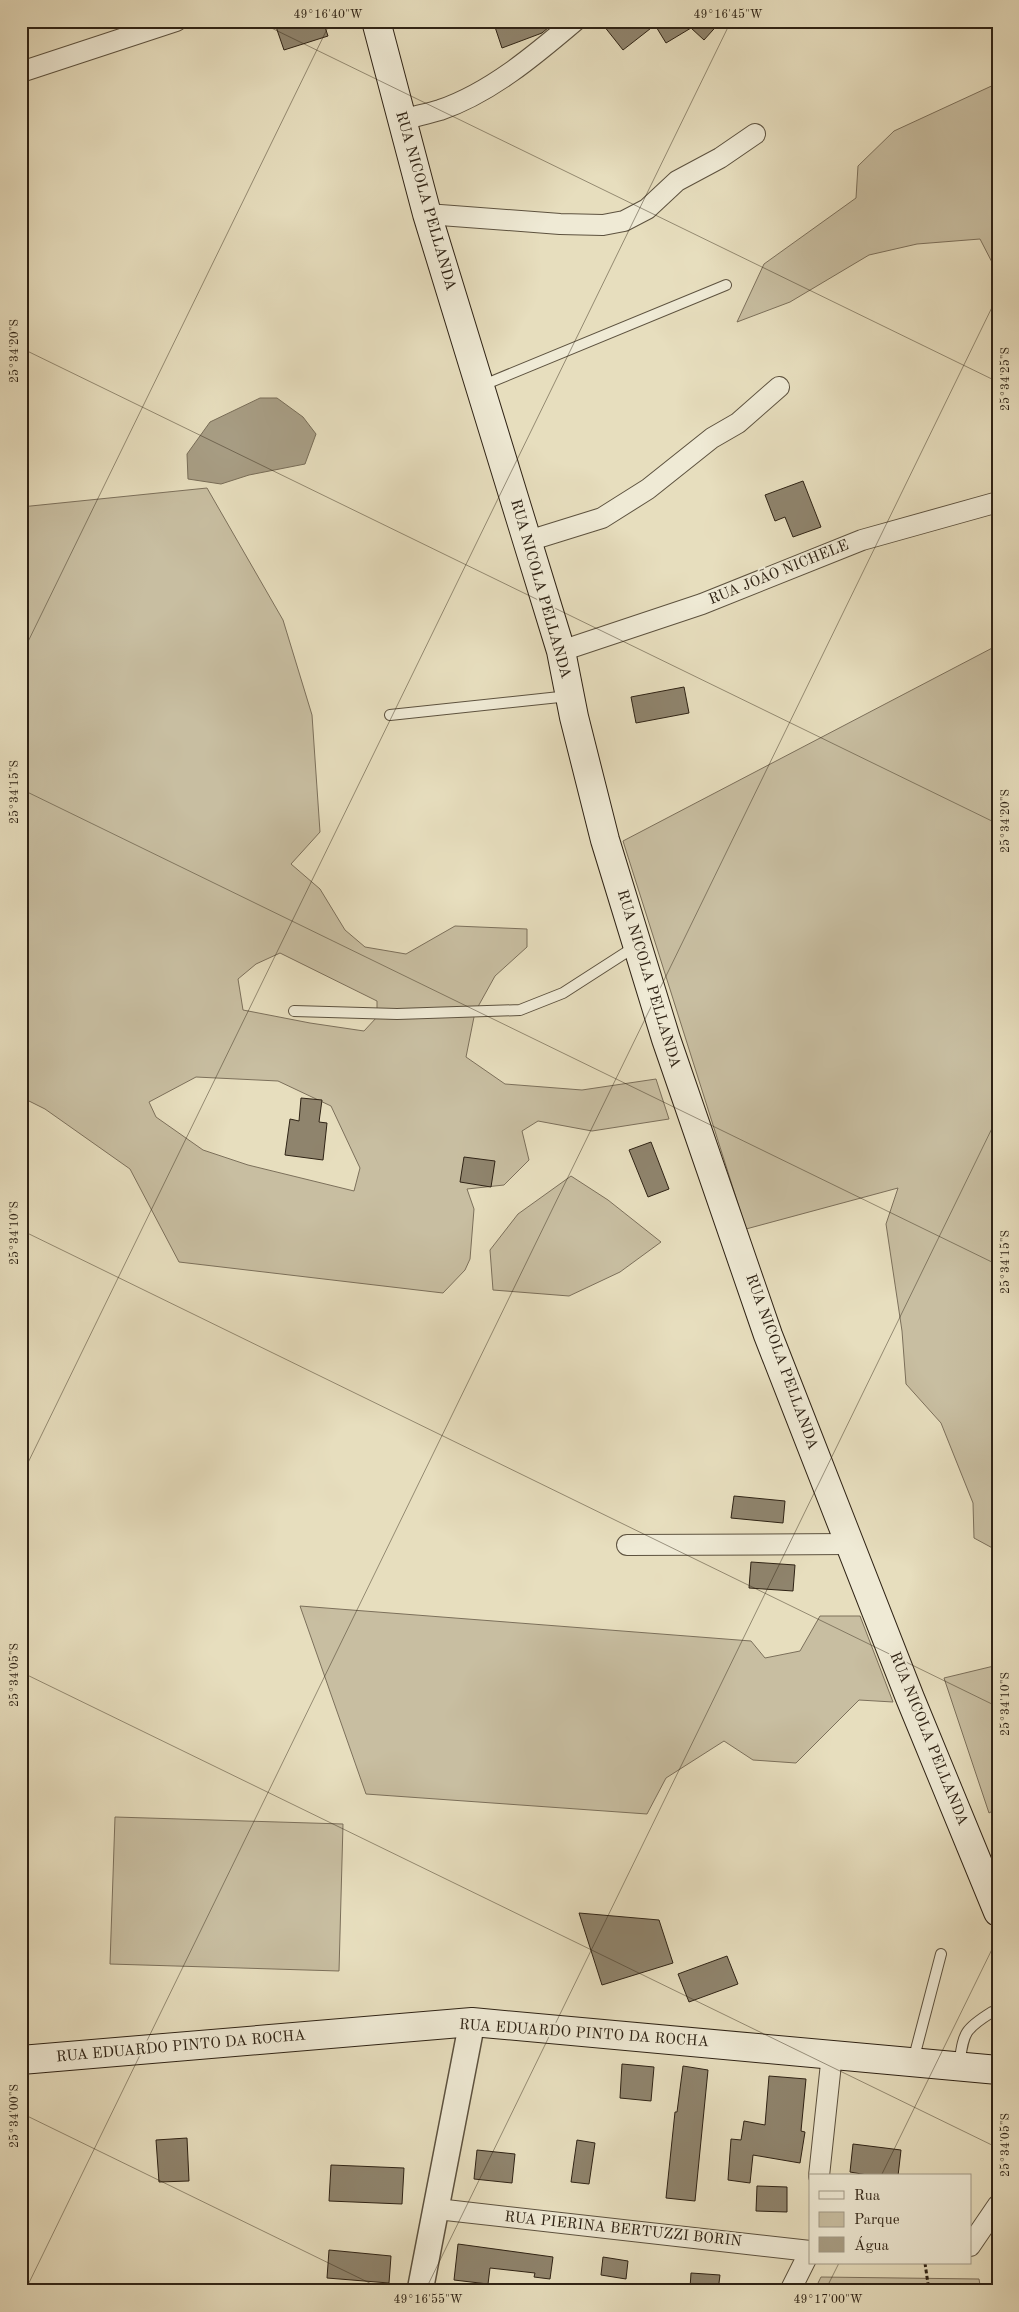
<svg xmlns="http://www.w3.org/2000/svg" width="1019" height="2312" font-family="'Old Standard TT',serif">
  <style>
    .green { fill: #c8bea1; stroke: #7c705b; fill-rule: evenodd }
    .water { fill: #a89e85; stroke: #786d58 }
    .building { fill: #8f846d; stroke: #2f2315 }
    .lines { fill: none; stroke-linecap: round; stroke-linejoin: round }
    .service-casing { stroke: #5d523f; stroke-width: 12 }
    .minor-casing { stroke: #5d523f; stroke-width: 22 }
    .tertiary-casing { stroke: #5d523f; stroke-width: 28 }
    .secondary-casing { stroke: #2f2315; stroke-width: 30 }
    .path { stroke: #2f2315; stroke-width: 3; stroke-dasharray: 4 2.5; stroke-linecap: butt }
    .service { stroke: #efead5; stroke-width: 10 }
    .minor { stroke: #efead5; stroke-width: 20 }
    .tertiary { stroke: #efead5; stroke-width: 25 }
    .secondary { stroke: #efead5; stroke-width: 28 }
    .ticks { fill: none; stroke: #2f2315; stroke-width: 1; stroke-opacity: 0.45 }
    .labels { text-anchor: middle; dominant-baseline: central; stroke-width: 4; stroke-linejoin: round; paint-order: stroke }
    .street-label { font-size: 15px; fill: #2f2315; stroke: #efead5 }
    .neatline { fill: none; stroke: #2f2315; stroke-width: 2 }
    .ticks-label { font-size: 12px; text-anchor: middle; fill: #2f2315 }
  </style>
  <rect width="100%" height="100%" fill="#e7debe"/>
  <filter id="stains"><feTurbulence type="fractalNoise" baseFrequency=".004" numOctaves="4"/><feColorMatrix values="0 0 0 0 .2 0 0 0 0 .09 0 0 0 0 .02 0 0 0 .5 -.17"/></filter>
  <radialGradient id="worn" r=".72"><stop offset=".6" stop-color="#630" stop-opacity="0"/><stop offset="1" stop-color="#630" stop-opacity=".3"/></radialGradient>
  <g class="green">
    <polygon points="998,83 998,268 995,268 980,239 917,244 869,255 790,302 737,322 764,264 856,198 858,166 894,131"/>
    <path d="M207 488 283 620 312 715 320 832 291 864 320 889 345 930 365 947 406 954 455 926 527 929V947L495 976 475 1012 466 1057 505 1084 582 1090 656 1079 669 1119 592 1131 538 1121 522 1131 529 1160 504 1185 467 1189 474 1209 470 1259 465 1270 443 1293 179 1262 130 1169 45 1109 21 1097V507ZM280 953 377 1001V1017L364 1031 310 1023 243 1010 238 979 256 964ZM196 1077 278 1081 331 1106 360 1168 354 1191 248 1165 203 1150 156 1117 149 1102Z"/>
    <polygon points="998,645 998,1551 974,1538 973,1503 941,1423 906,1384 902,1331 886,1224 898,1188 746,1229 623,841"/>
    <polygon points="571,1176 608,1200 661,1242 620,1272 569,1296 493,1290 490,1250 518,1214"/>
    <polygon points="300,1606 751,1641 765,1658 800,1651 820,1616 860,1616 893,1702 859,1700 796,1763 753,1760 724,1741 666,1778 647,1814 366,1794"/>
    <polygon points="998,1665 998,1808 989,1813 944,1678"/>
    <polygon points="115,1817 343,1824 339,1971 110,1964"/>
    <polygon points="821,2277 979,2279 981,2291 814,2291"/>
  </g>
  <polygon class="water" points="260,398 277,398 303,417 316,434 305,464 249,475 221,484 188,479 187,454 210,422"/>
  <g class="building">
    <polygon points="274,21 323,21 328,36 284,50"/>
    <polygon points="493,21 556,21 542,33 502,48"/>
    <polygon points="600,21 721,21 704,40 691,28 666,43 655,25 623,50"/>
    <polygon points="803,481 821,527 793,537 785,517 775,521 765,495"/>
    <polygon points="684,687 689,713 636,723 631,697"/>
    <polygon points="301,1098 322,1100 319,1122 327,1123 323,1160 285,1155 290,1119 299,1121"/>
    <polygon points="651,1142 669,1189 648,1197 629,1150"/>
    <polygon points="464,1157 495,1161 491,1187 460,1182"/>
    <polygon points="734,1496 785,1501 783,1523 731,1518"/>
    <polygon points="751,1562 795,1565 793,1591 749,1588"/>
    <polygon points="579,1913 659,1920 673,1963 602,1985"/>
    <polygon points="727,1956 738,1984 689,2002 678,1974"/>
    <polygon points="622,2064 654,2067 651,2101 620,2098"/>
    <polygon points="683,2066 708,2070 695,2201 666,2198 675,2112 677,2112"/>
    <polygon points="769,2076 806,2079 801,2131 805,2132 800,2163 753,2155 750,2183 728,2180 731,2139 741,2140 744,2121 765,2125"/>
    <polygon points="187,2138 189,2181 159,2182 156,2140"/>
    <polygon points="577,2140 595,2143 589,2184 571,2182"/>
    <polygon points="853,2144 901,2150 898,2176 873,2176 850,2172"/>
    <polygon points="477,2150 515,2154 512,2183 474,2179"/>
    <polygon points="331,2165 404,2168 402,2204 329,2201"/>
    <polygon points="757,2186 787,2187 787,2212 756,2211"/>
    <polygon points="458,2244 553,2257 550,2279 534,2277 535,2273 490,2268 488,2284 454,2280"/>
    <polygon points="329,2250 391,2256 389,2283 327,2278"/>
    <polygon points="603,2257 628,2261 626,2279 601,2275"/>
    <polygon points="691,2273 720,2275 718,2291 690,2288"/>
  </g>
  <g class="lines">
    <g class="service-casing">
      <g id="service">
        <polyline points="481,386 726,285"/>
        <polyline points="390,715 569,696"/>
        <polyline points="294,1011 397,1014 520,1010 563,993 636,946"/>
        <polyline points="913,2061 941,1954"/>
        <path d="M959 2065C964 2033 963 2030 992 2012"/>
      </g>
    </g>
    <g class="minor-casing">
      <g id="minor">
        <polyline points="21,72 176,21"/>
        <path d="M402 120C415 116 427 114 440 110 490 93 535 55 575 21"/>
        <polyline points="427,214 560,224 603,225 624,221 647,209 677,181 720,158 755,134"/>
        <polyline points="528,541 602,518 648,489 712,438 738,423 779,387"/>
        <polyline points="561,651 702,604 862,540 998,502"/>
        <polyline points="627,1545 850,1544"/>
        <polyline points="819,2176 832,2054"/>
        <polyline points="437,2209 810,2251"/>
        <polyline points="970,2246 998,2205"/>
        <polyline points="790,2291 810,2251"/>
      </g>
    </g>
    <g class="tertiary-casing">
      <polyline id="tertiary" points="420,2291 472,2022"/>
    </g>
    <g class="secondary-casing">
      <g id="secondary">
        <polyline points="376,21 427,214 561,651 574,717 605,840 666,1039 768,1335 910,1698 998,1912"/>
        <polyline points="21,2060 472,2022 998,2070"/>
      </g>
    </g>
    <polyline class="path" points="925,2263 929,2291"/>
    <use href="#service" class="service"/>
    <use href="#minor" class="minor"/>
    <use href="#tertiary" class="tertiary"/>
    <use href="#secondary" class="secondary"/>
  </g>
  <path class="ticks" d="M257 21 998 382M21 348 998 824M21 656 331 21M21 789 998 1265M21 1230 998 1707M21 1477 731 21M21 1672 998 2148M21 2113 386 2291M881 2176 998 1937M25 2291 998 295M425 2291 998 1116M825 2291 839 2263"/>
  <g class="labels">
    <g class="street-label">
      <text transform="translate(425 201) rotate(74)">RUA NICOLA PELLANDA</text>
      <text transform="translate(779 573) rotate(-22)">RUA JOÃO NICHELE</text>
      <text transform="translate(540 589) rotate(74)">RUA NICOLA PELLANDA</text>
      <text transform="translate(648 979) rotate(73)">RUA NICOLA PELLANDA</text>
      <text transform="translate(781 1362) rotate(70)">RUA NICOLA PELLANDA</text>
      <text transform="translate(928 1739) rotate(68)">RUA NICOLA PELLANDA</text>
      <text transform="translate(584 2034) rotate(4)">RUA EDUARDO PINTO DA ROCHA</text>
      <text transform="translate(181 2047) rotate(-5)">RUA EDUARDO PINTO DA ROCHA</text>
      <text transform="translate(623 2230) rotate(6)">RUA PIERINA BERTUZZI BORIN</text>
    </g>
  </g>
  <rect width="1019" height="2312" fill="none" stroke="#e7debe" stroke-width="55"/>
  <rect x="809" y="2174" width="162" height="90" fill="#efead5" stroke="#a29a88"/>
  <rect x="819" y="2191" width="25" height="8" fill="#efead5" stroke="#a29a88"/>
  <text x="854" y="2200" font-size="15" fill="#2f2315">Rua</text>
  <rect x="819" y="2212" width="25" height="15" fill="#c8bea1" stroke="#a29a88"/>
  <text x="854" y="2224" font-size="15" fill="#2f2315">Parque</text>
  <rect x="819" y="2237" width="25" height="15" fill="#a89e85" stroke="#a29a88"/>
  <text x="854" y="2250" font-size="15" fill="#2f2315">Água</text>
  <rect x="28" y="28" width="964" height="2256" class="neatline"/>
  <g class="ticks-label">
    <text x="328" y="18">49°16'40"W</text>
    <text x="728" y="18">49°16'45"W</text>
    <text transform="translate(14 351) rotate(-90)" y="4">25°34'20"S</text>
    <text transform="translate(1005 379) rotate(-90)" y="4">25°34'25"S</text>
    <text transform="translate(14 792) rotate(-90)" y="4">25°34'15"S</text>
    <text transform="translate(1005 821) rotate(-90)" y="4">25°34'20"S</text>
    <text transform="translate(14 1233) rotate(-90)" y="4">25°34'10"S</text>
    <text transform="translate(1005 1262) rotate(-90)" y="4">25°34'15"S</text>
    <text transform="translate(14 1675) rotate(-90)" y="4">25°34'05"S</text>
    <text transform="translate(1005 1704) rotate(-90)" y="4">25°34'10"S</text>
    <text transform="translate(14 2116) rotate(-90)" y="4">25°34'00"S</text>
    <text transform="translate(1005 2145) rotate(-90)" y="4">25°34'05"S</text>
    <text x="428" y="2303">49°16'55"W</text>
    <text x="828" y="2303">49°17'00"W</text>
  </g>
  <rect width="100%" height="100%" filter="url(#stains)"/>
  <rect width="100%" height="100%" fill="url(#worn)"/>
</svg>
